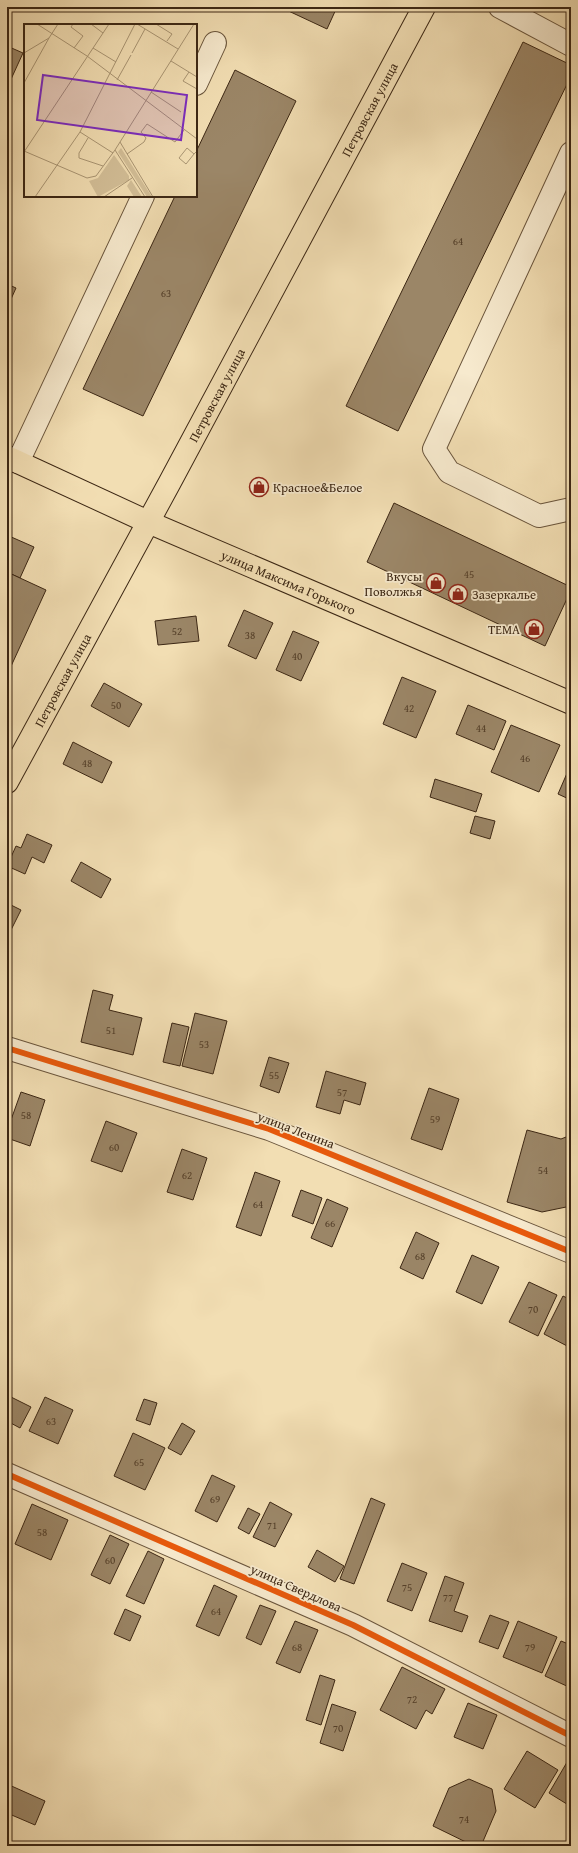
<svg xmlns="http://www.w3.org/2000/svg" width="578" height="1853" font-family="'Gentium Book Plus',serif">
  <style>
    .building { fill: #9b8667; stroke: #3c2714 }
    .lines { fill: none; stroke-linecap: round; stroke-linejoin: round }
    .minor-casing { stroke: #6a553c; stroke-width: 24 }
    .major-casing { stroke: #3c2714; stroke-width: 24 }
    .minor { stroke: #f7eace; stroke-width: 22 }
    .major { stroke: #f2deb3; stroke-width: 22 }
    .cycleway-casing { stroke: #f7eace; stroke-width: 8 }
    .cycleway { stroke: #e8590c; stroke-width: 6 }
    .labels { text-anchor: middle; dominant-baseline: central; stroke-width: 3.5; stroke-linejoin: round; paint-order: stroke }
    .number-label { font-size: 11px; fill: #543f29 }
    .street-label { font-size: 13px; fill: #3c2714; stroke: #f7eace }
    .poi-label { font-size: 13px; fill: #3c2714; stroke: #f7eace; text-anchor: start }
    .inset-road { fill: none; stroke: #a99573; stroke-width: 1 }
    .view { fill: #7b2cbf; fill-opacity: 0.15; stroke: #7b2cbf; stroke-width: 2 }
    .inset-edge { fill: none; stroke: #3c2714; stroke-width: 2 }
  </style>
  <rect width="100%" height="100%" fill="#f2deb3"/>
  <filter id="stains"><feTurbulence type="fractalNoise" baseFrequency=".005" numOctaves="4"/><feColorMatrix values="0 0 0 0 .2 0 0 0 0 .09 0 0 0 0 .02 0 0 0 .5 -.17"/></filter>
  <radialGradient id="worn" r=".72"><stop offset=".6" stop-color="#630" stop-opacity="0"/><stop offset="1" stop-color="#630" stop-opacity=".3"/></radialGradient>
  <g class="building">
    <polygon points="280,7 337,7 327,29"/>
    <polygon points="523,42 571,65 571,76 398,431 346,406"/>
    <polygon points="7,46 23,53 7,88"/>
    <polygon points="235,70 296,101 143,416 83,389 175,196 196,196 196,152"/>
    <polygon points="7,284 16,288 7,308"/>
    <polygon points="394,503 571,587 571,590 545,646 367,562"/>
    <polygon points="9,536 34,547 20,578 7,572 7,540"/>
    <polygon points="7,572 46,590 7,675"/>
    <polygon points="244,610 273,623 256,659 228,646"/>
    <polygon points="196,616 199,641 158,645 155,621"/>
    <polygon points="293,631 319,642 301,681 276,670"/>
    <polygon points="402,677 436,691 416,738 383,724"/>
    <polygon points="104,683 142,704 129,727 91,706"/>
    <polygon points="468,705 506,721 494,750 456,734"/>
    <polygon points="511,725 560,745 539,792 491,772"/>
    <polygon points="73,742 112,762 102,783 63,764"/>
    <polygon points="571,764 571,800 558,794"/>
    <polygon points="435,779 482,794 476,812 430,797"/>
    <polygon points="475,816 495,821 490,839 470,833"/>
    <polygon points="27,834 52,845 44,863 32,857 25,874 7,866 16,846 21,848"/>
    <polygon points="81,862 111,879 101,898 71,881"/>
    <polygon points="7,903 21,910 8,936 7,936"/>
    <polygon points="93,990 113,995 109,1010 142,1018 133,1055 81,1042"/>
    <polygon points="195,1013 227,1021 213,1074 182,1066"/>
    <polygon points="172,1023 189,1027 180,1066 163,1062"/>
    <polygon points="269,1057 289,1063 279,1093 260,1086"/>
    <polygon points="326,1071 366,1083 360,1105 344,1100 340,1114 316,1107"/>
    <polygon points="429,1088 459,1099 442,1150 411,1139"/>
    <polygon points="21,1092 45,1100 30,1146 7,1138 7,1131"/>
    <polygon points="106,1121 137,1133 122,1172 91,1161"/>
    <polygon points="527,1130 561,1139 571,1135 571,1206 542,1212 507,1202"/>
    <polygon points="182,1149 207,1158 193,1200 167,1192"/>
    <polygon points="255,1172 280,1181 261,1236 236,1227"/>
    <polygon points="301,1190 322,1198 313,1224 292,1216"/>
    <polygon points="327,1199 348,1208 332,1247 311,1238"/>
    <polygon points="416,1232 439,1243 423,1279 400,1268"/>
    <polygon points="472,1255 499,1267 482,1304 456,1292"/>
    <polygon points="529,1282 557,1295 538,1336 509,1322"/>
    <polygon points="563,1296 571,1300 571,1348 544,1334"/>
    <polygon points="9,1396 31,1407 20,1428 7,1421 7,1400"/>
    <polygon points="45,1397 73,1410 58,1444 29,1431"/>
    <polygon points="144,1399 157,1403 150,1425 136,1420"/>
    <polygon points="182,1423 195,1431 181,1455 168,1448"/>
    <polygon points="133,1433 165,1448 145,1490 114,1476"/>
    <polygon points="212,1475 235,1486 217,1522 195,1511"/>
    <polygon points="371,1498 385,1504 354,1584 340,1579"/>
    <polygon points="270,1502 292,1514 275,1547 253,1537"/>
    <polygon points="32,1504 68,1520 51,1560 15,1544"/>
    <polygon points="248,1508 260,1514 249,1534 238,1528"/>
    <polygon points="110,1535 129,1544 110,1584 91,1575"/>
    <polygon points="317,1550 344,1566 335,1582 308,1567"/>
    <polygon points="148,1551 164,1559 144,1604 126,1596"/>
    <polygon points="402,1563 427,1573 412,1611 387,1601"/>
    <polygon points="445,1576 464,1583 454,1611 468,1616 462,1632 429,1621"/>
    <polygon points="214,1585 237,1596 219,1636 196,1626"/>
    <polygon points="260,1605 276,1611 261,1645 246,1638"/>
    <polygon points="125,1609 141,1616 130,1641 114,1634"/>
    <polygon points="490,1615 509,1622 498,1649 479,1642"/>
    <polygon points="295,1621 318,1630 300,1673 276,1663"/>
    <polygon points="518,1621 557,1637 542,1673 503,1657"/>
    <polygon points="561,1641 571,1645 571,1688 545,1676"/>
    <polygon points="402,1667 445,1689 432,1714 426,1710 416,1729 380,1710"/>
    <polygon points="320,1675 335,1680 321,1725 306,1720"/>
    <polygon points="468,1703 497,1715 483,1749 454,1737"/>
    <polygon points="332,1704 356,1712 343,1751 320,1743"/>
    <polygon points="527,1751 558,1770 535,1808 504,1789"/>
    <polygon points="570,1757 571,1757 570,1806 549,1793"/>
    <polygon points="469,1779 492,1789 496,1811 481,1846 474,1846 433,1826 449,1788"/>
    <polygon points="7,1784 45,1801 35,1825 7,1813"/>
  </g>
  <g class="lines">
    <g class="minor-casing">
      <g id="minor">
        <polyline points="500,7 571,45"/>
        <polyline points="196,84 215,43"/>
        <polyline points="571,153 434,449 449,472 539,516 571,509"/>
        <polyline points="18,462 143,196"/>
        <polyline points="7,1048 269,1129 571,1252"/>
        <polyline points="7,1474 353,1625 571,1736"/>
      </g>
    </g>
    <g class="major-casing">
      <g id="major">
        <path id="s1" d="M7 457 148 522 571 703"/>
        <path id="s2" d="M7 782 170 482 424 7"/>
      </g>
    </g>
    <use href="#minor" class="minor"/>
    <use href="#major" class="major"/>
    <g class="cycleway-casing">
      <g id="cycleway">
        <polyline points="7,1048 269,1129 571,1252"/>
        <polyline points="7,1474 353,1625 571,1736"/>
      </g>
    </g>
    <use href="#cycleway" class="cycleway"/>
  </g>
  <defs>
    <g id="shop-ring" transform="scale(1)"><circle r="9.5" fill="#f7eace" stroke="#8f2418" stroke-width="1.5"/><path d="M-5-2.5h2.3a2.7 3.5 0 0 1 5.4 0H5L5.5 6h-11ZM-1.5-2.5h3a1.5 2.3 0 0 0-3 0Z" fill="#8f2418"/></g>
  </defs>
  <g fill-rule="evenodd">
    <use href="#shop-ring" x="259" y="487"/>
    <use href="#shop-ring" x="436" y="583"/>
    <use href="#shop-ring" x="458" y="594"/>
    <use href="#shop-ring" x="534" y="629"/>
  </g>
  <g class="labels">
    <g class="number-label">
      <text x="458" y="241">64</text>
      <text x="166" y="293">63</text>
      <text x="469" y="574">45</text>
      <text x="177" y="631">52</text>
      <text x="250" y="635">38</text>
      <text x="297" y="656">40</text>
      <text x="116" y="705">50</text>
      <text x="409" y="708">42</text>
      <text x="481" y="728">44</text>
      <text x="525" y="758">46</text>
      <text x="87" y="763">48</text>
      <text x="111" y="1030">51</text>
      <text x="204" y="1044">53</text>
      <text x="274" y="1075">55</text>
      <text x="342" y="1092">57</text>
      <text x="26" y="1115">58</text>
      <text x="435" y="1119">59</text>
      <text x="114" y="1147">60</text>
      <text x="543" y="1170">54</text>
      <text x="187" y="1175">62</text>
      <text x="258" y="1204">64</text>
      <text x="330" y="1223">66</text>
      <text x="420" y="1256">68</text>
      <text x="533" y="1309">70</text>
      <text x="51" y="1421">63</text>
      <text x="139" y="1462">65</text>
      <text x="215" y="1499">69</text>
      <text x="272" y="1525">71</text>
      <text x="42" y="1532">58</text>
      <text x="110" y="1560">60</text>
      <text x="407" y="1587">75</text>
      <text x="448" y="1597">77</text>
      <text x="216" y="1611">64</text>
      <text x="297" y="1647">68</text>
      <text x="530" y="1647">79</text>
      <text x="412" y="1699">72</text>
      <text x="338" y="1728">70</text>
      <text x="464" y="1819">74</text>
    </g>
    <g class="street-label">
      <text stroke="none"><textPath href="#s2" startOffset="764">Петровская улица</textPath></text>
      <text stroke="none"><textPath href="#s2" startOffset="440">Петровская улица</textPath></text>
      <text stroke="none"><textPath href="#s1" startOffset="308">улица Максима Горького</textPath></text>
      <text stroke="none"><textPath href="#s2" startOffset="116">Петровская улица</textPath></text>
      <text transform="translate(296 1130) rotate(21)">улица Ленина</text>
      <text transform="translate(296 1588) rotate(24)">улица Свердлова</text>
    </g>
    <g class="poi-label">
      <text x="273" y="487">Красное&amp;Белое</text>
      <text x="422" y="576" text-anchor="end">Вкусы<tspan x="422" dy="15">Поволжья</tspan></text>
      <text x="472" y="594">Зазеркалье</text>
      <text x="520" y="629" text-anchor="end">ТЕМА</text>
    </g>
  </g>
  <g transform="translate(24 24)">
    <rect width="173" height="173" fill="#f2deb3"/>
    <path d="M97 124 128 173H123L94 128ZM90 131 105 152V156L74 173 65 157 74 154ZM107 156 118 173H110L103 162Z" fill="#d3bf98"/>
    <path class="inset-road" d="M13 0 63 32 173 115M49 0 47 3 59 12 50 24M67 0 79 9M113 0 154 25M132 0 148 10 143 17M69 24 92 38M0 29 25 14 34 0M108 29 121 5M147 37 173 53M165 48 159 57 173 65M93 56 107 31M0 59 25 14M127 68 157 88M56 108 89 129M64 114 55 129V134L79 142M96 118 129 173M91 126 121 173M0 127 63 154 72 152 91 126 170 0M0 128 85 0M103 130 120 118 122 114 117 108 123 100 151 118 160 106M170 130 163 124 155 134 162 140 170 130 173 127M11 173 56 108 111 0M80 173 108 154"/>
    <path class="view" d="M19 51 163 71 157 116 13 96Z"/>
    <rect width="173" height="173" class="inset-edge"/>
  </g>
  <rect width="578" height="1853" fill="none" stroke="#f2deb3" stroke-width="24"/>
  <rect x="8" y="8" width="562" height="1837" fill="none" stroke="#3c2714" stroke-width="2"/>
  <rect x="12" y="12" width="554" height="1829" fill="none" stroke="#3c2714"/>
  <rect width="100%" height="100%" filter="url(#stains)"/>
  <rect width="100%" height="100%" fill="url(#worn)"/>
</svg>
